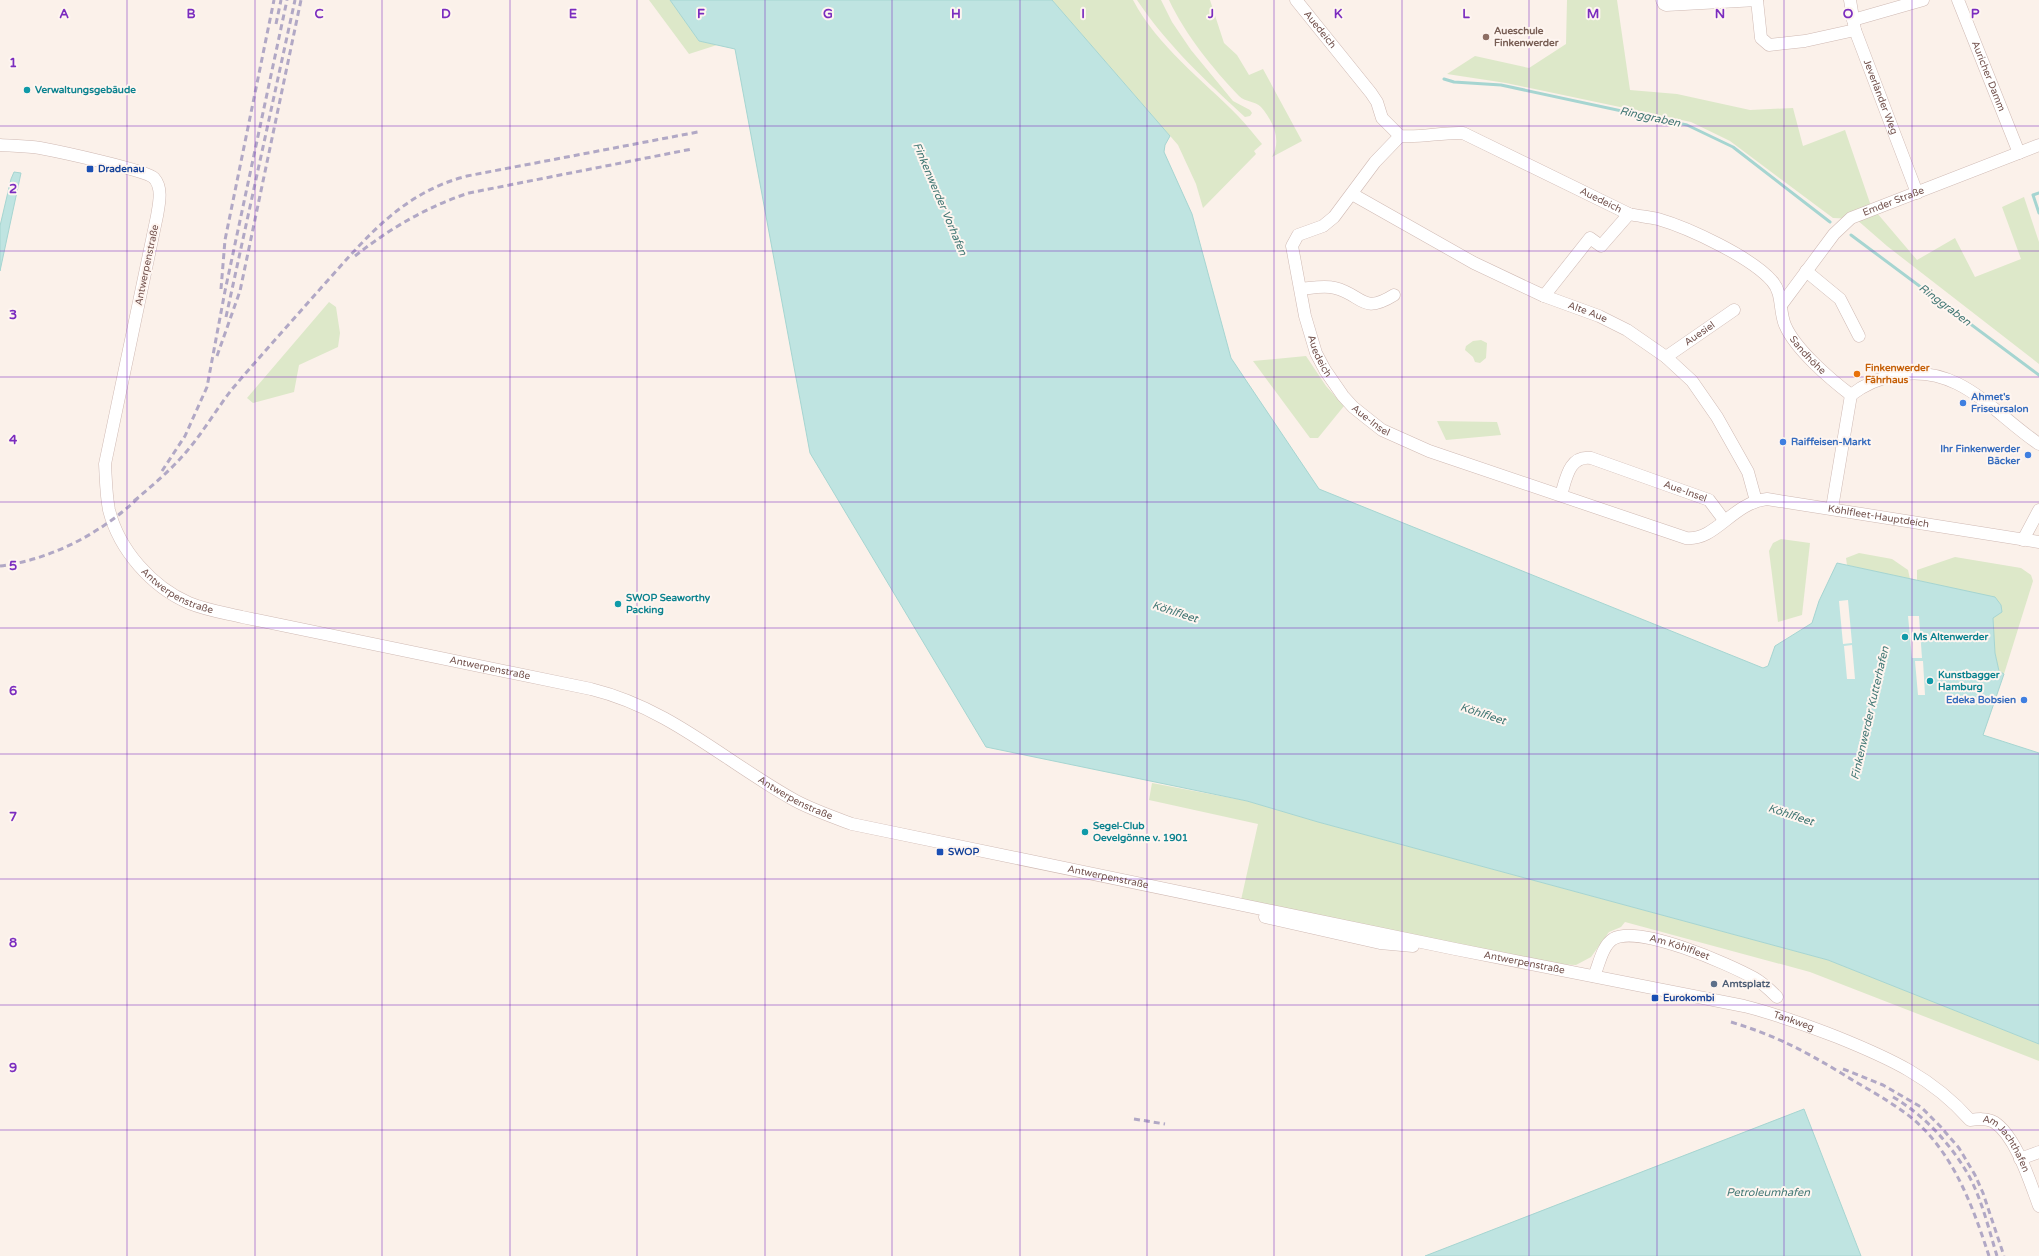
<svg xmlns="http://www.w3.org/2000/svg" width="2039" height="1256" font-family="'Varela Round',sans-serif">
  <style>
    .green { fill: #dde8c9 }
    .water { fill: #bfe4e1; stroke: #a6d5d1 }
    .pier { fill: #fbf1ea }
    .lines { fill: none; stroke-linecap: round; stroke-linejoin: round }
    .stream { stroke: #a6d5d1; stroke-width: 3 }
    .minor-casing { stroke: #cfb9b3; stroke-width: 13 }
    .minor { stroke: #fff; stroke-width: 12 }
    .rail { stroke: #b1a8c5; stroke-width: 3; stroke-dasharray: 6 4; stroke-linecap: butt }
    .grid { fill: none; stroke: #7b2cbf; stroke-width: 1; stroke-opacity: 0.55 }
    .education-dot { fill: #8d6e63; stroke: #fef5f0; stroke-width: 1.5 }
    .culture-dot { fill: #0f9aa8; stroke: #fef5f0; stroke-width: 1.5 }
    .transit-dot { fill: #1a4fb4; stroke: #fef5f0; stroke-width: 1.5 }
    .food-dot { fill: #e8710a; stroke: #fef5f0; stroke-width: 1.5 }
    .shop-dot { fill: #3f7fe0; stroke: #fef5f0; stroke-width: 1.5 }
    .service-dot { fill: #5c6f8a; stroke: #fef5f0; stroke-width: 1.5 }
    .labels { text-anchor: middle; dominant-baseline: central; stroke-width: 4; stroke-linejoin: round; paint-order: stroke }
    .street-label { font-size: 10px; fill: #74544f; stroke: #fef5f0 }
    .education-label { font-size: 10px; font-weight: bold; fill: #785e54; stroke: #fef5f0; text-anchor: start }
    .culture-label { font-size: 10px; font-weight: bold; fill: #0d838f; stroke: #fef5f0; text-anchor: start }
    .transit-label { font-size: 10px; font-weight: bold; fill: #164399; stroke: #fef5f0; text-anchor: start }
    .food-label { font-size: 10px; font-weight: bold; fill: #c56008; stroke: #fef5f0; text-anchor: start }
    .shop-label { font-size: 10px; font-weight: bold; fill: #366cbe; stroke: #fef5f0; text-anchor: start }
    .service-label { font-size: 10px; font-weight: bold; fill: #4e5e75; stroke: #fef5f0; text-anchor: start }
    .water-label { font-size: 11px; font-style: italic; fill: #437875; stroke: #fef5f0 }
    .grid-label { font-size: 13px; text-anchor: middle; font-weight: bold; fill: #7b2cbf; stroke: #fef5f0; stroke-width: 4; stroke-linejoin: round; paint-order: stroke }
  </style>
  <rect width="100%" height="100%" fill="#fbf1ea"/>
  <g class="green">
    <polygon points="649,0 670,0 699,41 717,45 689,54"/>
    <path d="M1052 0H1133C1158 47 1202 79 1238 116 1247 125 1254 135 1262 144L1254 151 1256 154 1203 208 1196 184 1178 145Z"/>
    <path d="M1137 0H1161L1172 22 1191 50 1233 101 1250 110 1252 113 1250 116 1245 117C1206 81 1167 45 1137 0Z"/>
    <path d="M1169 0H1210L1224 43 1237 55 1249 75 1263 69 1302 141 1272 157C1282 140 1273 121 1261 107 1255 101 1245 102 1239 96 1213 69 1185 34 1169 0Z"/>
    <polygon points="1567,0 1617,0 1630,90 1677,94 1750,110 1793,108 1803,146 1845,130 1871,206 1917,260 1955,238 1975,277 2021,259 2002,207 2024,197 2039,242 2039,364 1887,246 1856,219 1833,218 1730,141 1691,122 1506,83 1447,74 1475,56 1529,68 1566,44"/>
    <polygon points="329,302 336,307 340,333 338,347 299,365 294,392 253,403 247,398"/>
    <polygon points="1481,340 1487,343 1486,358 1480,363 1475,362 1473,357 1465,350 1466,346 1473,341"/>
    <polygon points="1306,356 1326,386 1344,406 1318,438 1310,438 1253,361"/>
    <polygon points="1437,421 1497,422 1501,435 1446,440"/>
    <polygon points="1781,539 1810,543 1802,615 1778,622 1769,551 1773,543"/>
    <polygon points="1859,553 1892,559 1908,570 1910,579 1847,565 1846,558"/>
    <polygon points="1955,557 2021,568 2031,575 2033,581 2004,674 1999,671 1995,653 1993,618 2001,605 1995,598 1917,580 1917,570"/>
    <polygon points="1152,783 1247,801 1318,822 1828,960 2039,1044 2039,1061 1810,972 1625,922 1621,927 1609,932 1591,957 1576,965 1551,964 1241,900 1258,824 1149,800"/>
  </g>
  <g class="water">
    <polygon points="670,0 1052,0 1170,136 1165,145 1164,152 1192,214 1231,358 1319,489 1763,668 1768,666 1775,646 1812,623 1819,601 1837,563 1995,597 2001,605 2002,612 1993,618 1995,653 1999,671 2004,674 1983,735 2039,753 2039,1044 1828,960 1318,822 1247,801 986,747 810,453 735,49 699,41"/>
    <polygon points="14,172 21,173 0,271 0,226 11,179"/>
    <polygon points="1804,1109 1861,1256 1425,1256"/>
  </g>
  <g class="pier">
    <polygon points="1848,600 1852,643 1843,644 1839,601"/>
    <polygon points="1908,616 1919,616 1922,658 1912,658"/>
    <polygon points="1852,645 1855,679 1847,679 1844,646"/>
    <polygon points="1915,661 1923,661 1925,695 1918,695"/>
  </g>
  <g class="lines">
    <g class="stream">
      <polyline points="1444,79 1454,82 1501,85 1687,125 1733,147 1830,222"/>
      <polyline points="2039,193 2033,195 2039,213"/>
      <polyline points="1851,235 2039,375"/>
    </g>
    <g class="minor-casing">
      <g id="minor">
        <path id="s1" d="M1296 0 1371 93 1377 102 1382 118 1400 136C1422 138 1441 132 1463 133L1629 214C1638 216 1649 217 1658 219 1689 228 1751 257 1772 281 1783 293 1779 311 1785 325 1795 349 1830 379 1851 395"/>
        <polyline points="1662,0 1664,4 1666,5 1757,0"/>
        <polyline points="1757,0 1761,38 1769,45 1805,41 1855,30"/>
        <path id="s2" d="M1850 0 1855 30 1917 193"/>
        <path id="s3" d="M1958 0 2019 153"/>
        <polyline points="1853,20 1923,0"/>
        <path id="s4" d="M1400 136 1375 162 1334 217 1323 226 1298 235 1292 246 1305 316 1316 353 1325 370 1343 396 1353 407 1368 419 1382 430 1429 451 1686 538C1716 541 1732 503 1767 499L2039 542"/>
        <path id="s5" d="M0 145C13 146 27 146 40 148 56 151 146 170 154 178 163 188 159 204 157 216L105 464C106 480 106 495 109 510 119 550 152 587 189 603 206 610 225 613 242 617L591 689C672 709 725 762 796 801 813 810 833 817 852 824L1455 949 1744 1006C1776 1014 1806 1025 1837 1037 1889 1058 1932 1077 1970 1120 1978 1119 1986 1118 1994 1122 2016 1136 2030 1182 2039 1206"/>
        <path id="s6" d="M1352 194 1474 263 1544 296 1599 316 1627 330 1666 357 1692 381 1717 417 1748 472 1756 501"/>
        <polyline points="1806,271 1840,299 1859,336"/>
        <path d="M1301 289C1312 288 1324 285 1335 288 1363 295 1362 315 1394 295"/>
        <polyline points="1544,296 1590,238 1601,246 1629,214"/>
        <path id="s7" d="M1782 304 1834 234 1851 218 2039 145"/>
        <path id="s8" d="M1666 357 1734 310"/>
        <path d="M1851 395C1865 384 1879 378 1897 375 1960 364 1992 412 2039 444"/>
        <path id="s9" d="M1561 495C1566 479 1569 455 1591 458L1709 500 1724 520"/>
        <polyline points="1832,508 1851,395"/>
        <polyline points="2023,540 2039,510"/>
        <polyline points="1265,917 1380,943 1413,946"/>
        <path id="s10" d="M1594 976C1599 965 1602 946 1613 939 1638 924 1729 964 1754 978 1763 983 1770 990 1777 997"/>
        <polyline points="2020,1159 2039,1152"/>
      </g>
    </g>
    <use href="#minor" class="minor"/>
    <g class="rail">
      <polyline points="276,24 281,0"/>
      <path d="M355 256C389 229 428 206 469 193L692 149"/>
      <polyline points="221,289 225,240 274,0"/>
      <polyline points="226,317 295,0"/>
      <polyline points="217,356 240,291 301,0"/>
      <polyline points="162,471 185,436 207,387 225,291 287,0"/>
      <path d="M134 501C153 485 171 470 187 451 204 431 217 408 233 388 262 354 292 321 321 288 365 239 401 193 467 176L698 132"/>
      <path d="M0 566C50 560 102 533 138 498"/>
      <path d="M1731 1022C1774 1035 1803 1050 1841 1073 1865 1088 1891 1101 1913 1119 1954 1154 1973 1207 1989 1256"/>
      <polyline points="1843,1069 1883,1085 1921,1107 1940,1126 1959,1148 1975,1175 1983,1193 2004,1256"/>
      <path d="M1893 1097C1924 1115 1951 1144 1969 1176 1982 1200 1989 1230 1997 1256"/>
      <polyline points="1134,1119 1165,1124"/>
    </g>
  </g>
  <path class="grid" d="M127 0V1256M255 0V1256M382 0V1256M510 0V1256M637 0V1256M765 0V1256M892 0V1256M1020 0V1256M1147 0V1256M1274 0V1256M1402 0V1256M1529 0V1256M1657 0V1256M1784 0V1256M1912 0V1256M0 126H2039M0 251H2039M0 377H2039M0 502H2039M0 628H2039M0 754H2039M0 879H2039M0 1005H2039M0 1130H2039"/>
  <circle class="education-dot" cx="1486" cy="37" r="4"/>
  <g class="culture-dot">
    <circle cx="27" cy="90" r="4"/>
    <circle cx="618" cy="604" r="4"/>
    <circle cx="1905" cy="637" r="4"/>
    <circle cx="1930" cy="681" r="4"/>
    <circle cx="1085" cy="832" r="4"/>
  </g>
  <g class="transit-dot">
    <rect x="86" y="165" width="8" height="8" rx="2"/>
    <rect x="936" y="848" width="8" height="8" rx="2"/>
    <rect x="1651" y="994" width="8" height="8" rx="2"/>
  </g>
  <circle class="food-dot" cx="1857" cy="374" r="4"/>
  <g class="shop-dot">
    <circle cx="1963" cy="403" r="4"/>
    <circle cx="1783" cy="442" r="4"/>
    <circle cx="2028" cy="455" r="4"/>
    <circle cx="2024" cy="700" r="4"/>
  </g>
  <circle class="service-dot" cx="1714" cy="984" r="4"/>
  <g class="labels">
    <g class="street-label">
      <text stroke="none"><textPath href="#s1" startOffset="38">Auedeich</textPath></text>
      <text stroke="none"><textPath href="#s3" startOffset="82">Auricher Damm</textPath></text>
      <text stroke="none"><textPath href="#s2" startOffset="102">Jeverländer Weg</textPath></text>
      <text stroke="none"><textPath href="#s1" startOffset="389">Auedeich</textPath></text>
      <text stroke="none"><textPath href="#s7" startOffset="156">Emder Straße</textPath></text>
      <text transform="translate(147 265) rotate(-78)">Antwerpenstraße</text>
      <text stroke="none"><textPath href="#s6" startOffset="264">Alte Aue</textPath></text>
      <text stroke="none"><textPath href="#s8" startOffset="41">Auesiel</textPath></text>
      <text stroke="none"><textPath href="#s1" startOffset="665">Sandhöhe</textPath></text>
      <text stroke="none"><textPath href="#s4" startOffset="272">Auedeich</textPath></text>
      <text stroke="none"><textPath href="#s4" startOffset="356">Aue-Insel</textPath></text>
      <text stroke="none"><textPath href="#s9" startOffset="153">Aue-Insel</textPath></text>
      <text stroke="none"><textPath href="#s4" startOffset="898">Köhlfleet-Hauptdeich</textPath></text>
      <text stroke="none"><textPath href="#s5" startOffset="608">Antwerpenstraße</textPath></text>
      <text stroke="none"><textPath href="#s5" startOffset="932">Antwerpenstraße</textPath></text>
      <text stroke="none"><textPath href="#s5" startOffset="1268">Antwerpenstraße</textPath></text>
      <text stroke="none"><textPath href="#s5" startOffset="1592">Antwerpenstraße</textPath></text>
      <text stroke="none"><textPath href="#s10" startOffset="111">Am Köhlfleet</textPath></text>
      <text stroke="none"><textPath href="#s5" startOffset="2017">Antwerpenstraße</textPath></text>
      <text stroke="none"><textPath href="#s5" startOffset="2293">Tankweg</textPath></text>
      <text stroke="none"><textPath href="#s5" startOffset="2546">Am Jachthafen</textPath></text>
    </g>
    <g class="education-label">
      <text x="1494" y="31">Aueschule<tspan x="1494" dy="12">Finkenwerder</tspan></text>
    </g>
    <g class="culture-label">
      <text x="35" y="90">Verwaltungsgebäude</text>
      <text x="626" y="598">SWOP Seaworthy<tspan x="626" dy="12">Packing</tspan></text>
      <text x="1913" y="637">Ms Altenwerder</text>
      <text x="1938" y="675">Kunstbagger<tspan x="1938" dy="12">Hamburg</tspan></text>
      <text x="1093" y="826">Segel-Club<tspan x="1093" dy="12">Oevelgönne v. 1901</tspan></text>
    </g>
    <g class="transit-label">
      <text x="98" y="169">Dradenau</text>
      <text x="948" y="852">SWOP</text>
      <text x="1663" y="998">Eurokombi</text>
    </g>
    <g class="food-label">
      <text x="1865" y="368">Finkenwerder<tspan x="1865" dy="12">Fährhaus</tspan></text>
    </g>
    <g class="shop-label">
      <text x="1971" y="397">Ahmet's<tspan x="1971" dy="12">Friseursalon</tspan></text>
      <text x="1791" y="442">Raiffeisen-Markt</text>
      <text x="2020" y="449" text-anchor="end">Ihr Finkenwerder<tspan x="2020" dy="12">Bäcker</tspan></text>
      <text x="2016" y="700" text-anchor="end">Edeka Bobsien</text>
    </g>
    <g class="service-label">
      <text x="1722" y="984">Amtsplatz</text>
    </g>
    <g class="water-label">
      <text transform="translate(1650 117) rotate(12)">Ringgraben</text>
      <text transform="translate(940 199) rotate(67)">Finkenwerder Vorhafen</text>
      <text transform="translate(1945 305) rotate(37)">Ringgraben</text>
      <text transform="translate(1175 612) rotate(18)">Köhlfleet</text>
      <text transform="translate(1870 713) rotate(-77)">Finkenwerder Kutterhafen</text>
      <text transform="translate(1483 714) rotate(18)">Köhlfleet</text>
      <text transform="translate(1791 815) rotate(18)">Köhlfleet</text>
      <text x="1768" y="1192">Petroleumhafen</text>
    </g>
  </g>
  <g class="grid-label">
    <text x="64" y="18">A</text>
    <text x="191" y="18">B</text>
    <text x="319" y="18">C</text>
    <text x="446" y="18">D</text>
    <text x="573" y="18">E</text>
    <text x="701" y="18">F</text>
    <text x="828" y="18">G</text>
    <text x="956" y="18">H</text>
    <text x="1083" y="18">I</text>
    <text x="1211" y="18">J</text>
    <text x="1338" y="18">K</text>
    <text x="1466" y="18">L</text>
    <text x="1593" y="18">M</text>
    <text x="1720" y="18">N</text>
    <text x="1848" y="18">O</text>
    <text x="1975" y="18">P</text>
    <text x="13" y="67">1</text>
    <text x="13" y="193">2</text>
    <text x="13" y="319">3</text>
    <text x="13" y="444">4</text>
    <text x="13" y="570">5</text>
    <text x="13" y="695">6</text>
    <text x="13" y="821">7</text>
    <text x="13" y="947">8</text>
    <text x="13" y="1072">9</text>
  </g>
</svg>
